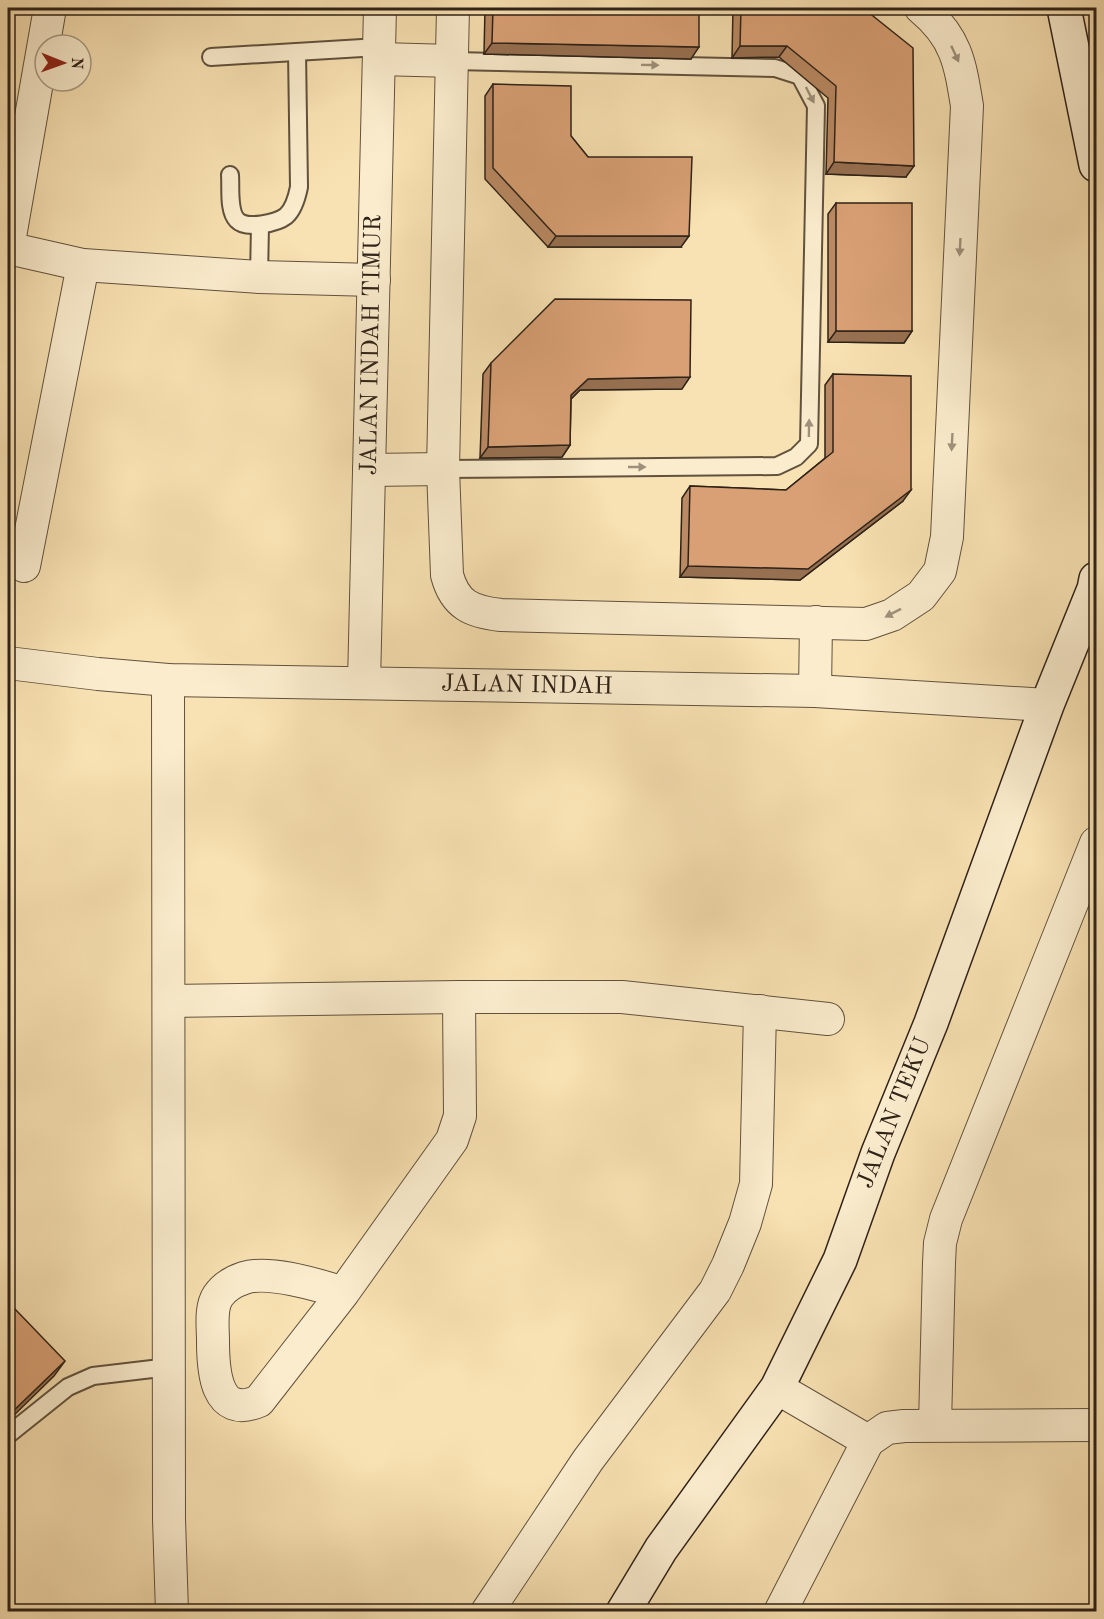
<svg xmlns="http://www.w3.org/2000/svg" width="1104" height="1619" font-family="'Old Standard TT',serif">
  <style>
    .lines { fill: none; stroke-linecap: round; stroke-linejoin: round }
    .service-casing { stroke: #60523e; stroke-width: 20 }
    .minor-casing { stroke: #60523e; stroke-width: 34 }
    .secondary-casing { stroke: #2e2218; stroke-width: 36 }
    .service { stroke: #faeccd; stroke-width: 16 }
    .minor { stroke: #faeccd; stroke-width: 32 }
    .secondary { stroke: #faeccd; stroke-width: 33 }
    .wall { fill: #ba8a64; stroke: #2e2218; stroke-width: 1.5 }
    .shaded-wall { fill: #977051; stroke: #2e2218; stroke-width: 1.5 }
    .building { fill: #d8a074; stroke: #2e2218; stroke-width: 1.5 }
    .oneway { fill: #9e917c }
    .labels { text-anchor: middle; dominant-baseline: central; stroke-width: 4.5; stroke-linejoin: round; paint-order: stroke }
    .street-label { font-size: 24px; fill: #2e2218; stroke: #faeccd }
  </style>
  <rect width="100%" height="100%" fill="#f8e1b2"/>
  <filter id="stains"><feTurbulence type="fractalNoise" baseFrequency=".00333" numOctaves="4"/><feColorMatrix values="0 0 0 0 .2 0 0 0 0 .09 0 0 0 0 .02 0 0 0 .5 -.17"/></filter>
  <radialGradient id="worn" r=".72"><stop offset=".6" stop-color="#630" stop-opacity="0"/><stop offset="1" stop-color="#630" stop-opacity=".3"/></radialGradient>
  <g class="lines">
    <g class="service-casing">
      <g id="service">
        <polyline points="211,57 379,47"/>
        <path d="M230 175C231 188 228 211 237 220 246 230 277 223 286 216 294 209 297 197 299 187L297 52"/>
        <polyline points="259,277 260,225"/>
        <polyline points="443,469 777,466 796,457 809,444 816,106 800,76 775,68 453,61"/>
        <polyline points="8,1435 68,1387 93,1376 169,1367"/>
      </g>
    </g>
    <g class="minor-casing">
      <g id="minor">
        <path d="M453 8 443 469 447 575C455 605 472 612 501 615L866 624 892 615 921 596 940 571 947 537 967 106C960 62 956 37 921 8"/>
        <polyline points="379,59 453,61"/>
        <polyline points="8,248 83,265 259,277 374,280"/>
        <polyline points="8,248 50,8"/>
        <polyline points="369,470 443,469"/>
        <polyline points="24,566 83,265"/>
        <polyline points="8,663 98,674 168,680 815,691 1047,705"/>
        <polyline points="168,680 169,1519 172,1612"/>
        <polyline points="364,683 380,8"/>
        <polyline points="815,691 816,622"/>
        <polyline points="169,1001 459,997 622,997 828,1019"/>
        <path d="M343 1293C319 1285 268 1270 244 1278 235 1281 224 1287 218 1296 210 1308 213 1327 213 1341 213 1369 215 1420 259 1401L343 1293 452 1140 460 1116 459 997"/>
        <polyline points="777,1388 868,1441 887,1428 904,1426 1096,1425"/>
        <polyline points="935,1425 939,1263 940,1243 946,1219 1096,843"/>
        <polyline points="487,1612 588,1460 715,1291 728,1265 745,1223 756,1184 760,1011"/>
        <polyline points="780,1612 868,1441"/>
      </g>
    </g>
    <g class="secondary-casing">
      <g id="secondary">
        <polyline points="1064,8 1096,165"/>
        <polyline points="623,1612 661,1549 777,1388 840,1260 878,1153 931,1023 1047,705 1094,589 1096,579"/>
      </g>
    </g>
    <use href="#service" class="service"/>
    <use href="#minor" class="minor"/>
    <use href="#secondary" class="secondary"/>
  </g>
  <g class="wall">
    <polygon points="485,8 699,8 691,59 484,54"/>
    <polygon points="733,8 863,8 906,177 826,174 828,98 779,57 732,58"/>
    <polygon points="493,84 571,136 588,157 681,247 548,247 485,179 485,96"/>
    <polygon points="836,203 912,331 904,343 828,342 828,214"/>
    <polygon points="491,363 682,389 580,390 571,399 570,445 562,457 480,458 483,374"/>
    <polygon points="833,374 903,501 800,580 680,577 682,498 690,486 786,490 825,458 825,385"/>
  </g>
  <g class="shaded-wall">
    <polygon points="492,43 699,47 691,59 484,54"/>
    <polygon points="740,46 787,46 779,57 732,58"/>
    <polygon points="834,162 914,166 906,177 826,174"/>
    <polygon points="556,236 689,236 681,247 548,247"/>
    <polygon points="836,331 912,331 904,343 828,342"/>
    <polygon points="690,377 682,389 580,390 563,407 571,395 588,379"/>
    <polygon points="570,445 562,457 480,458 488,447"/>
    <polygon points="911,490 903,501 800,580 680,577 688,566"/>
    <polygon points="65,1361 54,1376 8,1421 8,1416"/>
  </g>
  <g class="building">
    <polygon points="493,8 699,8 699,47 492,43"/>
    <polygon points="741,8 863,8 913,48 914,166 834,162 836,86 787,46 740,46"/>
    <polygon points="493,84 571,86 571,136 588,157 692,157 689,236 556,236 493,168"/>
    <rect x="836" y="203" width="76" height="128"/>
    <polygon points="555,299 691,300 690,377 588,379 571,395 570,445 488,447 491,363"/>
    <polygon points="833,374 911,376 911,490 808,569 688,566 690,486 786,490 833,452"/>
    <polygon points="14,1308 65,1361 8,1416 8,1314"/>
  </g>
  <defs><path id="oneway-solid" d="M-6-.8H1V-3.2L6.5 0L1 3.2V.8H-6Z" transform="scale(1.5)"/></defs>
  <g class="oneway">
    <use href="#oneway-solid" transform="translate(955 54) rotate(65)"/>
    <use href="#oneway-solid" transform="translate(650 65) rotate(1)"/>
    <use href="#oneway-solid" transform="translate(810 95) rotate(63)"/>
    <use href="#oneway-solid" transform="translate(960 247) rotate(93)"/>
    <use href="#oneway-solid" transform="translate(809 428) rotate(-89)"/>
    <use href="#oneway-solid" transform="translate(952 442) rotate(93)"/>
    <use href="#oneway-solid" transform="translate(637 467)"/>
    <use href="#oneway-solid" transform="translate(893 613) rotate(153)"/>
  </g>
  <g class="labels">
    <g class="street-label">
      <text transform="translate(372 345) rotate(-89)">JALAN INDAH TIMUR</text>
      <text transform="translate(527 686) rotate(1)">JALAN INDAH</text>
      <text transform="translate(895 1113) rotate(-68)">JALAN TEKU</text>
    </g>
  </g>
  <rect width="1104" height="1619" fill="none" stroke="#f8e1b2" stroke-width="30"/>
  <rect x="9" y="9" width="1086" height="1601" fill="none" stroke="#2e2218" stroke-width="3"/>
  <rect x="15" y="15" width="1074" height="1589" fill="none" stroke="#2e2218" stroke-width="1.5"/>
  <g transform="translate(63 63) rotate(91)"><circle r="28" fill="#faeccd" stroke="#a89b85" stroke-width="1.5"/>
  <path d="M0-4.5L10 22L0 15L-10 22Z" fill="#8f2418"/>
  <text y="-9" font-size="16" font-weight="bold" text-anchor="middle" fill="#2e2218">N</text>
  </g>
  <rect width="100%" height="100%" filter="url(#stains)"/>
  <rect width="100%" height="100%" fill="url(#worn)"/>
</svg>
